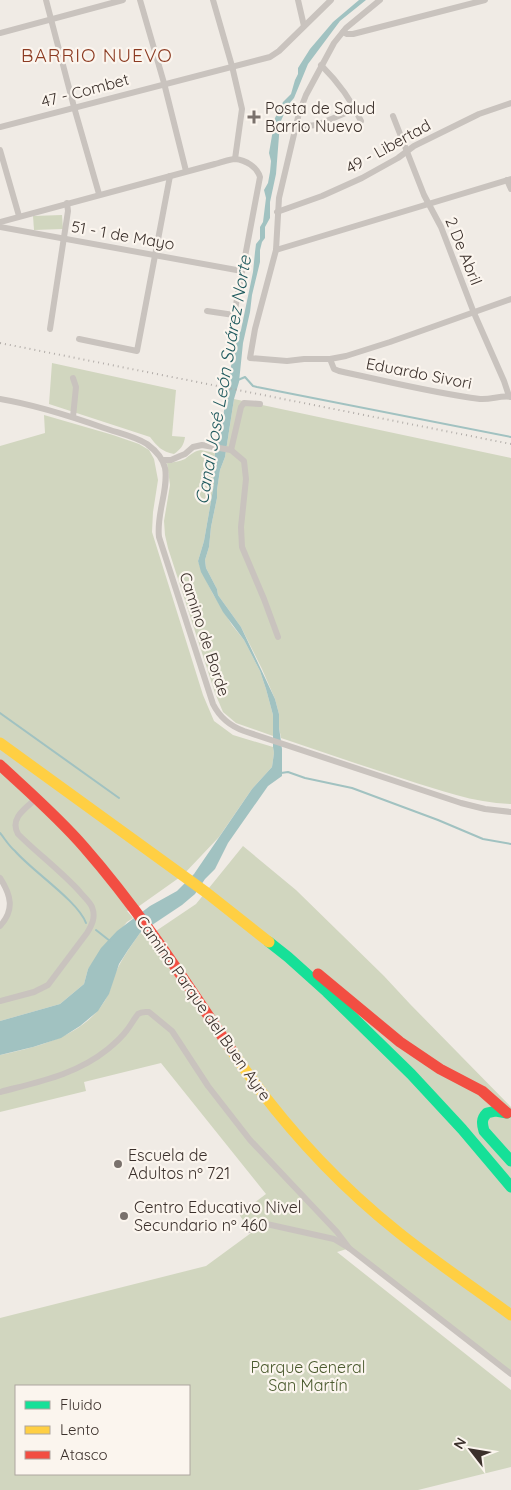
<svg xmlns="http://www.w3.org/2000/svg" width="511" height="1490" font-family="Quicksand,sans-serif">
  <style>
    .green { fill: #d1d6bf; fill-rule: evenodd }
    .water { fill: #a1c2c1 }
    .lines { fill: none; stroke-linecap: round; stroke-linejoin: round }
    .stream { stroke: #a1c2c1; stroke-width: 2 }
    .street { stroke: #c9c3be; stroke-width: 6 }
    .fast { stroke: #16e098; stroke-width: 11 }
    .slow { stroke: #ffcf43; stroke-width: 11 }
    .jam { stroke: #f24e42; stroke-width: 11 }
    .rail { stroke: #b1aca8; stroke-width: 2; stroke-dasharray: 1 4; stroke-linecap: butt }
    .poi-dot { fill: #7a716c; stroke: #fbf5ee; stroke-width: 2 }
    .labels { text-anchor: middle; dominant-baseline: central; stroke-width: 4.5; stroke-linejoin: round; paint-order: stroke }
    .street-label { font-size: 16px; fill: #3b302b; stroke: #fbf5ee }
    .poi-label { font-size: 16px; fill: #3b302b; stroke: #fbf5ee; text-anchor: start }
    .park-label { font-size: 16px; fill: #4a5a2e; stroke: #fbf5ee }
    .water-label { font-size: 18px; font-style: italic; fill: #1f5a5e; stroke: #fbf5ee }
    .quarter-label { font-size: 19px; letter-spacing: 1px; fill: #8c3b22; stroke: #fbf5ee }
  </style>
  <rect width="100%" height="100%" fill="#f0ebe5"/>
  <g class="green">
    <polygon points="62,215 63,229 34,230 33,216"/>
    <path d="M52 363 176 390 172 436 185 437C184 445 181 449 174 454 162 452 157 446 150 437L49 404Z"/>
    <path d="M234 399 511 458V804C474 803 439 790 404 779 363 766 322 752 281 738L279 727V714L275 699 262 669 241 627 218 595 217 589 206 568 205 560 209 547 211 527 217 498V490L220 470 225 457Z"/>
    <polygon points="44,415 113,435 139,444 149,450 154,459 158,480 153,512 152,532 203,695 214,721 233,735 273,747 274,753 272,767 252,789 219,837 183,875 135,909 127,911 133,918 127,922 88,969 84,984 60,1004 0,1021 0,926 11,905 0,878 0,446 45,433"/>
    <path d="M201 450 215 453 213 474 214 484 204 541 198 561 202 572 213 594 232 625 244 640 260 671 266 689 273 715V736L236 723 223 712 215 693 168 548 165 535 164 521 170 485 167 463C173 462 179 462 185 459 190 455 194 451 201 450Z"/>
    <path d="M243 846 296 890 384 976 410 1004 511 1107V1374L350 1248 337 1252 511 1390V1467L418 1490H0V1318L206 1266 251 1233 239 1214 266 1194 161 1063 84 1082 86 1091 0 1112V1055C41 1046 88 1035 108 995 111 989 112 982 114 976 121 960 130 947 140 933L144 934 147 938 153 933 196 904ZM16 1386H189V1474H16Z"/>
  </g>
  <polygon class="water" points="359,0 366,0 340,21 308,64 294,98 288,105 280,123 276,174 270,202 270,218 265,227 265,238 262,242 260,250 260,262 252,295 250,312 243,343 239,382 234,399 225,457 220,470 217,490 217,498 211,527 209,547 205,560 206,568 217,589 218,595 241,627 275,699 279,714 279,727 282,749 282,776 268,786 228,843 215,869 205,879 195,894 182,905 140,933 128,950 119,964 109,994 98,1011 80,1026 61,1038 33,1047 0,1055 0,1021 60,1004 84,984 88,969 101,948 117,931 150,906 177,891 194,874 252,789 272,767 274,753 273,747 273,715 266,689 260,671 244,640 223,612 201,572 198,561 204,541 214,484 213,474 215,453 220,436 232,360 238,336 241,330 253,272 255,252 256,244 260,239 260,227 263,222 266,198 264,190 268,183 270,172 271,161 269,153 275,118 283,102 291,94 295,80 298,74 298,68 310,49 333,22"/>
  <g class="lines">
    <g class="stream">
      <polyline points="238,380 245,377 253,386 257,387 511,437"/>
      <polyline points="0,713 119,798"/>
      <polyline points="281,773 288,772 305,778 352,788 438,820 483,839 511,844"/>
      <path d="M0 833C5 839 9 846 15 851 32 871 78 901 86 923"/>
      <polyline points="96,930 110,941"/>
    </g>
    <g class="street">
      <polyline points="46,0 74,107 99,194"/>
      <polyline points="140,0 164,83 186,171"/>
      <polyline points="213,0 232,66 242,109 235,159"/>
      <polyline points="298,0 304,26"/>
      <polyline points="380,0 346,28 334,43 306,95 299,113 279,198 276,250 255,329 250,358 287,361 304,359 330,359 346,356 390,342 511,299"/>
      <polyline points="343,32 347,34 353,34 485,0"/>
      <polyline points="0,33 123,0"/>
      <path d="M321 65C338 82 351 99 361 121"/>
      <polyline points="393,116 424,195 441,227 474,313 504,381 509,396"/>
      <polyline points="0,127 270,57 279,51 331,0"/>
      <polyline points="294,127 317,125 355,109"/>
      <polyline points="0,150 19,216"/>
      <polyline points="507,180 511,189"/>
      <polyline points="277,212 322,196 362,178 398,158 414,146 479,114 511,103"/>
      <path d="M0 222 215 164C221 163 229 159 235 159 246 160 257 167 260 177L234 315 207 311"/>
      <polyline points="0,227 242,271"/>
      <polyline points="276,250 511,179"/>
      <polyline points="50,329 68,211 67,203"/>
      <polyline points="79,339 137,351 170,176"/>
      <path d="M330 359 334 369 339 371C386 381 433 393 480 399 491 400 501 395 511 397"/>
      <path d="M0 399C36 405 70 416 104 428 118 433 134 436 147 444 155 450 163 458 165 468 169 489 156 514 159 537L213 704C220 718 230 726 244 731L461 803 485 809 511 812"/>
      <polyline points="73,417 76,387 73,378"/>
      <polyline points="231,450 241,407 244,403 260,404"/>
      <polyline points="163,460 171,460 180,456 185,454 193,447 202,445 231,450 244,461 246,479 241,527 242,547 264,599 278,637"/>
      <path d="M0 878C11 895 15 910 0 926"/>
      <path d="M0 1001 34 992 48 985 87 933C92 925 96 917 92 907 90 902 84 897 80 892 61 871 38 854 18 834 9 818 26 808 37 798"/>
      <path d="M0 1092C38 1082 76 1075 108 1049 114 1044 122 1037 127 1030 131 1025 134 1019 138 1014 142 1011 145 1012 149 1012L172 1031 208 1086 250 1140 337 1232 349 1248"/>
      <polyline points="249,1230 254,1226 262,1223 334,1239 349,1248 511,1374"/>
    </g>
    <g class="fast">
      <polyline points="269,942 288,957 327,992 411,1074 462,1129 511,1187"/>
      <path d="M507 1113 496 1111 487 1113C481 1119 482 1124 484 1131L511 1161"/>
    </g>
    <g class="slow">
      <polyline points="0,743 207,893 269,942"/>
      <path d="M232 1051C278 1119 334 1181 398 1232 434 1261 473 1287 511 1315"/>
    </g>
    <g class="jam">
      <path d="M0 765C29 792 59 818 84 847 140 911 185 981 232 1051"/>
      <polyline points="318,974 400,1042 440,1069 482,1091 507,1113"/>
    </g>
    <polyline class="rail" points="0,343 511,444"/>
  </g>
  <g class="poi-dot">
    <path d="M251.5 109.5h5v5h5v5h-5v5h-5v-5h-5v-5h5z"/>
    <circle cx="118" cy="1164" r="5"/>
    <circle cx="124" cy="1216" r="5"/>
  </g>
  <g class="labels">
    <g class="street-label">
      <text transform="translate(85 90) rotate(-15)">47 - Combet</text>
      <text transform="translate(388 146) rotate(-29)">49 - Libertad</text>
      <text transform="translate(123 235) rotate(10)">51 - 1 de Mayo</text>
      <text transform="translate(464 251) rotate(68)">2 De Abril</text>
      <text transform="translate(419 373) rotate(11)">Eduardo Sivori</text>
      <text transform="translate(205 634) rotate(72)">Camino de Borde</text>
      <text transform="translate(204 1008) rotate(55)">Camino Parque del Buen Ayre</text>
    </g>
    <g class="poi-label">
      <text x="265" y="108">Posta de Salud<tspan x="265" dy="18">Barrio Nuevo</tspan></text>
      <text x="128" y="1155">Escuela de<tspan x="128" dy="18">Adultos nº 721</tspan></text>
      <text x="134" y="1207">Centro Educativo Nivel<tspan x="134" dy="18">Secundario nº 460</tspan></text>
    </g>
    <g class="park-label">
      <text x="308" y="1367">Parque General<tspan x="308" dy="18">San Martín</tspan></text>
    </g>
    <g class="water-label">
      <text transform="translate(223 380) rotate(-80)">Canal José León Suárez Norte</text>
    </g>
    <g class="quarter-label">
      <text x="97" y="55">BARRIO NUEVO</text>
    </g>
  </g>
  <rect x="15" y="1385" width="175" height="90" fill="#fbf5ee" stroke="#aea6a0"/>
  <rect x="25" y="1401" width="25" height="8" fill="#16e098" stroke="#aea6a0"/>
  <text x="60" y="1410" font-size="15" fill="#3b302b">Fluido</text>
  <rect x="25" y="1426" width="25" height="8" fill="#ffcf43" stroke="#aea6a0"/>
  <text x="60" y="1435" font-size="15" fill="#3b302b">Lento</text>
  <rect x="25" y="1451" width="25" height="8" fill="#f24e42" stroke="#aea6a0"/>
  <text x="60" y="1460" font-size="15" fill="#3b302b">Atasco</text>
  <g transform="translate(471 1450) rotate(301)" stroke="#fbf5ee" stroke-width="4" paint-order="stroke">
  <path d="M0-4L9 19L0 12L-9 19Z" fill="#3b302b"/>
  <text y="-8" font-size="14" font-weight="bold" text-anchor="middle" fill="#3b302b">N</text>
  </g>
</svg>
